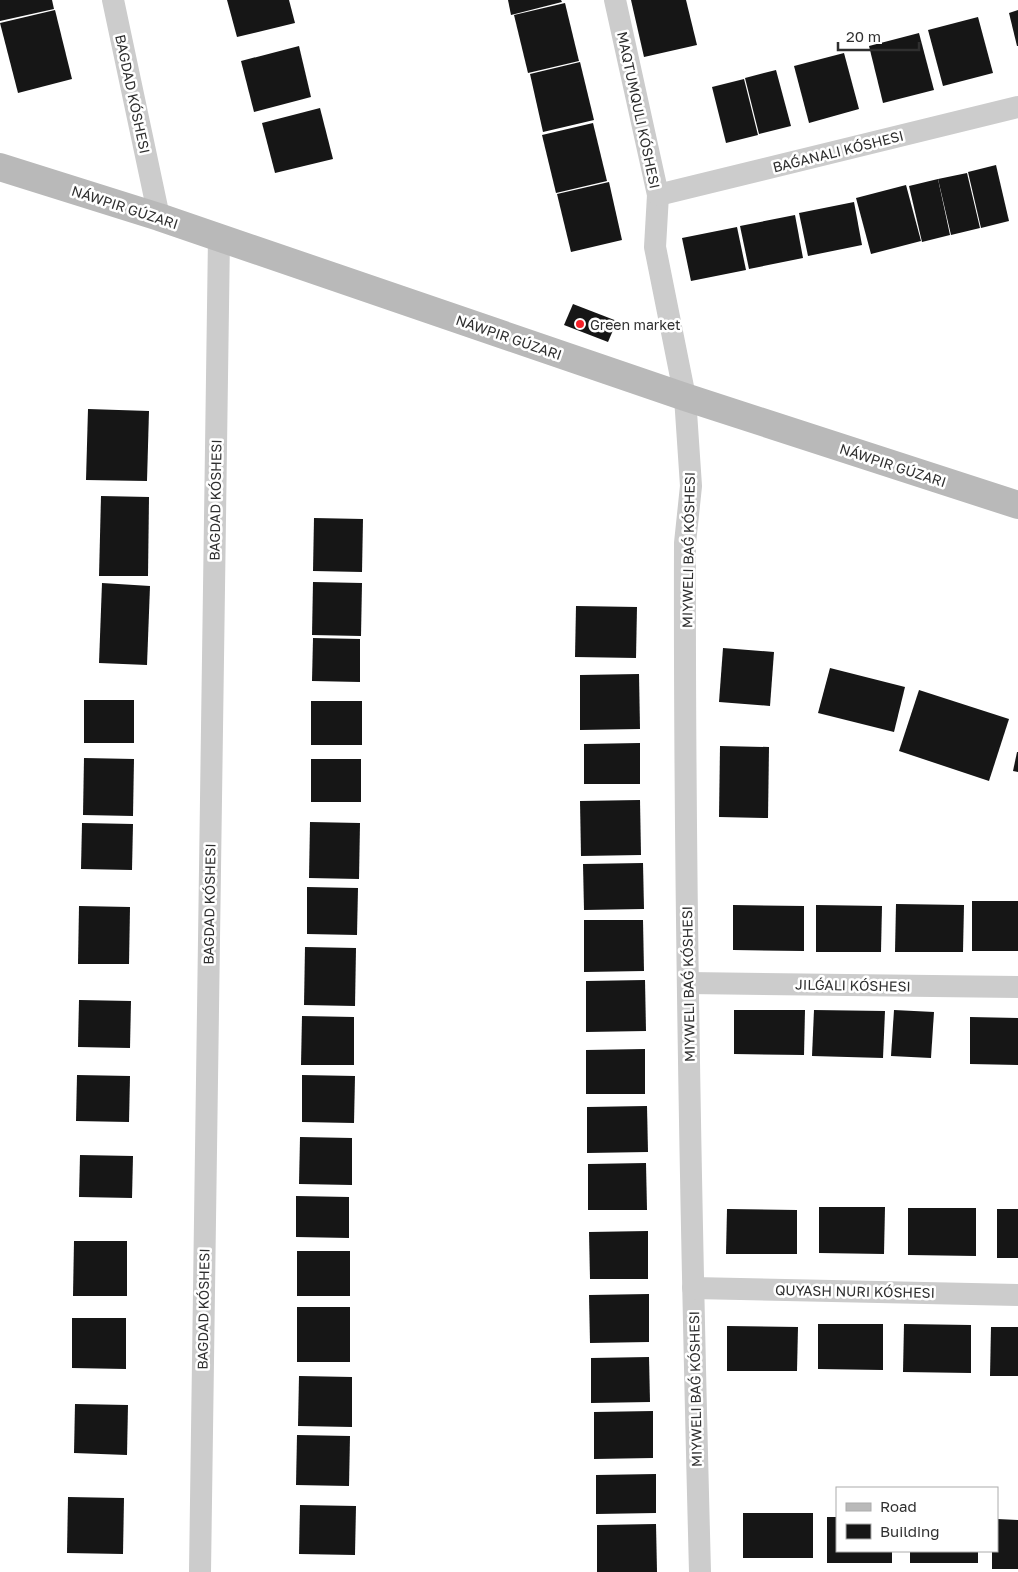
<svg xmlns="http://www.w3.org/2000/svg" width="1018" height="1572" font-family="'Golos Text',sans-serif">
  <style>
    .building { fill: #161616 }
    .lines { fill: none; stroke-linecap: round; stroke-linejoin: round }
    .street { stroke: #ccc; stroke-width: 22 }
    .secondary { stroke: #b9b9b9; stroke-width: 28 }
    .poi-dot { fill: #f62028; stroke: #fff; stroke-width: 2 }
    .labels { text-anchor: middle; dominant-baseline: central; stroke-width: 5; stroke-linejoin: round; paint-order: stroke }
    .street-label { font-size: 14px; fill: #2f2f2f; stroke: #fff }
    .poi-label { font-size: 14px; fill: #2f2f2f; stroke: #fff; text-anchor: start }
  </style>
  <rect width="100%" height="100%" fill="#fff"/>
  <g class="building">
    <polygon points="0,0 52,0 54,9 0,21"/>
    <polygon points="227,0 289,0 295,23 237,37"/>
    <polygon points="508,0 561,0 562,2 511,15"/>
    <polygon points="631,0 686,0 697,45 644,57"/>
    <polygon points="565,3 579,61 528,73 514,15"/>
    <polygon points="55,10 72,79 18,93 0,23"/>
    <polygon points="1018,10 1018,46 1017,46 1009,13"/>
    <polygon points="978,17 993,73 943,86 928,30"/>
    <polygon points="919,33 934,90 883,103 869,46"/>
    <polygon points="299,46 311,97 254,112 241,61"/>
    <polygon points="844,53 859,109 809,123 794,66"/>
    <polygon points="580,62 594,120 543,132 530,74"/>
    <polygon points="776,70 791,126 759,134 745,78"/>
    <polygon points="744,79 758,135 726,143 712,87"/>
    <polygon points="320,108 333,159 275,173 262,123"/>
    <polygon points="593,123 607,181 556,193 542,135"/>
    <polygon points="996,165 1009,221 981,228 968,172"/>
    <polygon points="967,173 980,228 951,235 938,179"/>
    <polygon points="938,179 950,235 922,242 909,186"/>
    <polygon points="609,182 622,240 571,252 557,194"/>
    <polygon points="906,185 921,241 871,254 856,198"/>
    <polygon points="854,202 862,245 808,256 799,213"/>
    <polygon points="795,215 803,258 749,269 740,226"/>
    <polygon points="737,227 746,270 691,281 682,238"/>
    <polygon points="573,304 617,321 608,342 564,325"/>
    <polygon points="88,409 149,411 147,481 86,480"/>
    <polygon points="101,496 149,497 148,576 99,576"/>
    <polygon points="314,518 363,519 362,572 313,571"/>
    <polygon points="313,582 362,583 361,636 312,635"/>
    <polygon points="102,583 150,586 147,665 99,663"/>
    <polygon points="576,606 637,607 636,658 575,657"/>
    <polygon points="313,638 360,639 360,682 312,681"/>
    <polygon points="723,648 774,652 770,706 719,702"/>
    <polygon points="830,668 905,687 894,732 818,713"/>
    <polygon points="639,674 640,729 580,730 580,675"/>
    <polygon points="919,690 1009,719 989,781 899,751"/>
    <rect x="84" y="700" width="50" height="43"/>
    <rect x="311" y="701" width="51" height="44"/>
    <polygon points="640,743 640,784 584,784 584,744"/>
    <polygon points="720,746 769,747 768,818 719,817"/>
    <polygon points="1017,752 1018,752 1018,772 1013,771"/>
    <polygon points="84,758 134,759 133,816 83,815"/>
    <rect x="311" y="759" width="50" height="43"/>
    <polygon points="640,800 641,855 581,856 580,801"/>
    <polygon points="310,822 360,823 359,879 309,878"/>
    <polygon points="82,823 133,824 132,870 81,869"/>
    <polygon points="643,863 644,909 584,910 583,864"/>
    <polygon points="307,887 358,888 357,935 307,934"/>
    <rect x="972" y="901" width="46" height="50"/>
    <polygon points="896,904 964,905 963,952 895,952"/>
    <polygon points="733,905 804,906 804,951 733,950"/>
    <polygon points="816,905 882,906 881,952 816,952"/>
    <polygon points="79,906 130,907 129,964 78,964"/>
    <polygon points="584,920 643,920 644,971 584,972"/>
    <polygon points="305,947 356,948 355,1006 304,1005"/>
    <polygon points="645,980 646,1031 586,1032 586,981"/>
    <polygon points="79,1000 131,1001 130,1048 78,1047"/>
    <polygon points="734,1010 805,1010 804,1055 734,1054"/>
    <polygon points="814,1010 885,1011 883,1058 812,1056"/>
    <polygon points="894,1010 934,1012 931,1058 891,1056"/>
    <polygon points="302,1016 354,1017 354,1065 301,1065"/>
    <polygon points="970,1017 1018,1018 1018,1065 970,1064"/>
    <polygon points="645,1049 645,1094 586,1094 586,1050"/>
    <polygon points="77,1075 130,1076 129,1122 76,1121"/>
    <polygon points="302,1075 355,1076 354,1123 302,1122"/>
    <polygon points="647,1106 648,1152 587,1153 587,1107"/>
    <polygon points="300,1137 352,1138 352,1185 299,1184"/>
    <polygon points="80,1155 133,1156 132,1198 79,1197"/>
    <polygon points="646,1163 647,1210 588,1210 588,1164"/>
    <polygon points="296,1196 349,1197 349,1238 296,1237"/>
    <polygon points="819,1207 885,1207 884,1254 819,1253"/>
    <polygon points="908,1208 976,1208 976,1256 908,1255"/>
    <polygon points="727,1209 797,1210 797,1254 726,1254"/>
    <rect x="997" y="1209" width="21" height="49"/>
    <polygon points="648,1231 648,1279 590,1279 589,1232"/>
    <polygon points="74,1241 127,1241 127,1296 73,1296"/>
    <rect x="297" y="1251" width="53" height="45"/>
    <polygon points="649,1294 649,1342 590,1343 589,1295"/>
    <rect x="297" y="1307" width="53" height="55"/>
    <polygon points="72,1318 126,1318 126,1369 72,1368"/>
    <polygon points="818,1324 883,1324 883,1370 818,1369"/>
    <polygon points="904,1324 971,1325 971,1373 903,1372"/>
    <polygon points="727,1326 798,1327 797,1371 727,1371"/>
    <polygon points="991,1327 1018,1327 1018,1376 990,1376"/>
    <polygon points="649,1357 650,1402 591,1403 591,1358"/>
    <polygon points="299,1376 352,1377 352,1427 298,1426"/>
    <polygon points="75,1404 128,1405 127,1455 74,1453"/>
    <polygon points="653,1411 653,1458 594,1459 594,1412"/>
    <polygon points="297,1435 350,1436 349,1486 296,1485"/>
    <polygon points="656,1474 656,1513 596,1514 596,1475"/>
    <polygon points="68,1497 124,1498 123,1554 67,1553"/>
    <polygon points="300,1505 356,1506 355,1555 299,1554"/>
    <rect x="743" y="1513" width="70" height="45"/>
    <polygon points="827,1517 837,1517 837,1551 892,1551 892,1563 827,1563"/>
    <polygon points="997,1519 1018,1520 1018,1569 992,1569 992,1551 997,1551"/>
    <polygon points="656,1524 657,1572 597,1572 597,1525"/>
    <rect x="910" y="1551" width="68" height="12"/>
  </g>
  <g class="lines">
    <g class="street">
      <polyline points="113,0 159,217"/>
      <path d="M615 0 658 195 655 247 685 397 691 486 685 543C684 886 691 1229 700 1572"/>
      <polyline points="658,195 1018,107"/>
      <polyline points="688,983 1018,987"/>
      <polyline points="693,1288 1018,1295"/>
      <polyline points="200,1572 219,237"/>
    </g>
    <polyline class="secondary" points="0,167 159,217 685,397 1018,505"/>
  </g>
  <circle class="poi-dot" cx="580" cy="324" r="5"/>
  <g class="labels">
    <g class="street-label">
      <text transform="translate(133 94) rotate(78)">BAGDAD KÓSHESI</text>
      <text transform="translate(639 110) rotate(78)">MAQTUMQULI KÓSHESI</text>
      <text transform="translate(838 151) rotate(-14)">BAǴANALI KÓSHESI</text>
      <text transform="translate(125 207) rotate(18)">NÁWPIR GÚZARI</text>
      <text transform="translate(509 337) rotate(19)">NÁWPIR GÚZARI</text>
      <text transform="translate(893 465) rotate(18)">NÁWPIR GÚZARI</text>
      <text transform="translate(215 500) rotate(-89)">BAGDAD KÓSHESI</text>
      <text transform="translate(688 550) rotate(-89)">MIYWELI BAǴ KÓSHESI</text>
      <text transform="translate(209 904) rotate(-89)">BAGDAD KÓSHESI</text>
      <text transform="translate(688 984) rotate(-91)">MIYWELI BAǴ KÓSHESI</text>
      <text transform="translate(853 985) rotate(1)">JILǴALI KÓSHESI</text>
      <text transform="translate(855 1291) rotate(1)">QUYASH NURI KÓSHESI</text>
      <text transform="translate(203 1309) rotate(-89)">BAGDAD KÓSHESI</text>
      <text transform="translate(695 1389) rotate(-91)">MIYWELI BAǴ KÓSHESI</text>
    </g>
    <g class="poi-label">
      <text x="590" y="324">Green market</text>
    </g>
  </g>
  <rect x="836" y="1487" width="162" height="65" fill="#ffffff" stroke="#acacac"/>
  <rect x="846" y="1503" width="25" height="8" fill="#b9b9b9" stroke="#acacac"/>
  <text x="880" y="1512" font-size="15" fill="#2f2f2f">Road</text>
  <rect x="846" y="1524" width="25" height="15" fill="#161616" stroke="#acacac"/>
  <text x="880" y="1537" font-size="15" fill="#2f2f2f">Building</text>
  <path d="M838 42v8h81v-8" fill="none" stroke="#2f2f2f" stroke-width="2.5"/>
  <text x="846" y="42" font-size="15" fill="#2f2f2f" stroke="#ffffff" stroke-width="4" paint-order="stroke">20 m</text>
</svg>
